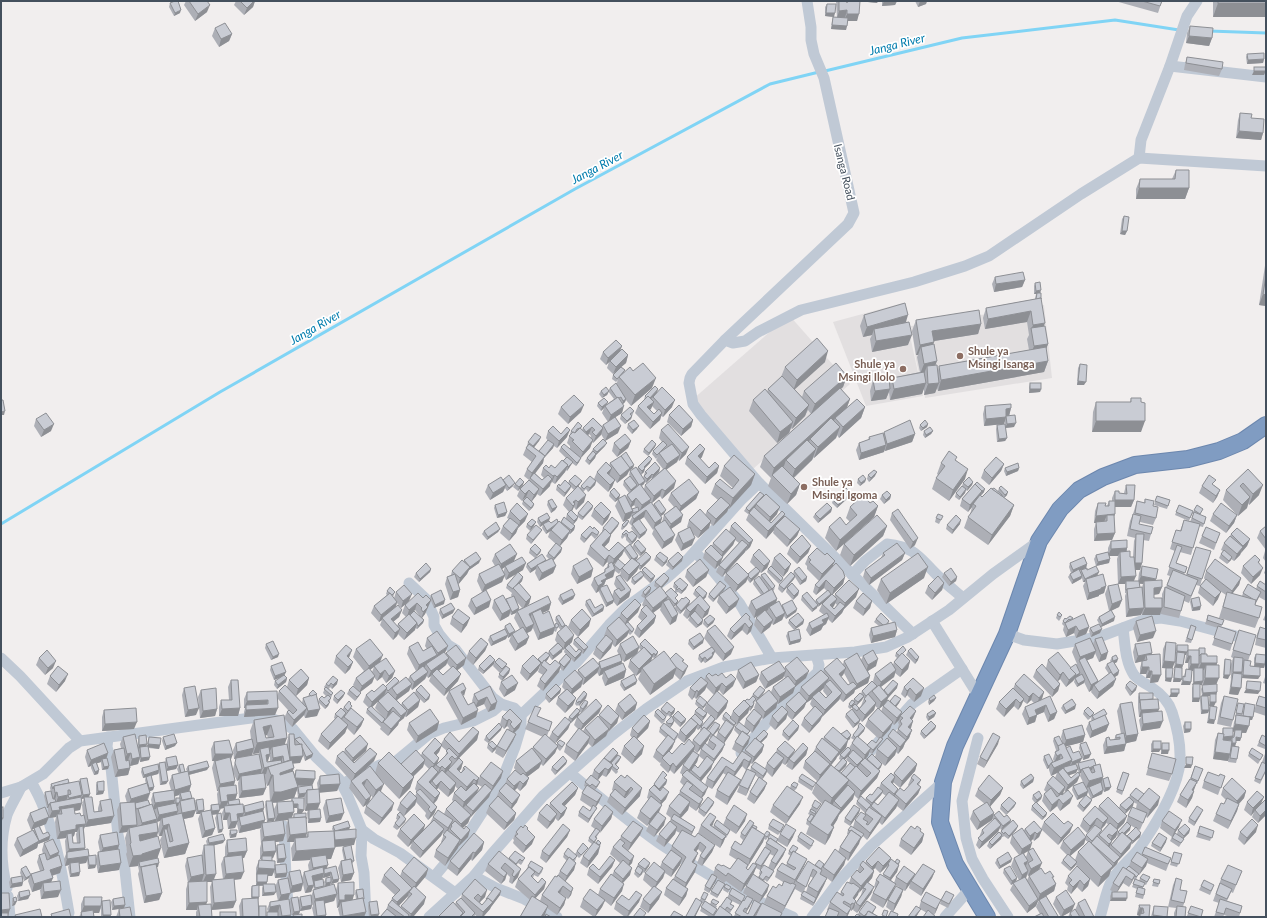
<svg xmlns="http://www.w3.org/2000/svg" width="1267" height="918" font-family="Lato,sans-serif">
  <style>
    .education { fill: #e2dfe0 }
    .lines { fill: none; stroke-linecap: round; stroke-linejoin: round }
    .stream { stroke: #80d4f5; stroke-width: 3 }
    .highway-casing { stroke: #6c87ae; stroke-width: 18 }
    .minor { stroke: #c0c9d5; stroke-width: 11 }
    .highway { stroke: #809cc2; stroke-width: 16 }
    .wall { fill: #adafb6; fill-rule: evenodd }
    .shaded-wall { fill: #8d8f94 }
    .building { fill: #c9ccd4; stroke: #8d8f94; fill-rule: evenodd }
    .education-dot { fill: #8d6e63; stroke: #fff; stroke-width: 1.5 }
    .labels { text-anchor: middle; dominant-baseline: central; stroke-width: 3.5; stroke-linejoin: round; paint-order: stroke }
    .street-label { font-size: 11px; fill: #44505d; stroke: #fff }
    .education-label { font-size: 11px; font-weight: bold; fill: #785e54; stroke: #fff; text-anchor: start }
    .water-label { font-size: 12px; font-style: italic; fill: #017cad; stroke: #fff }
  </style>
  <rect width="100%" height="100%" fill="#f1eeee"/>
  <g class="education">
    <polygon points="903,303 923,396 866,406 833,322"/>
    <polygon points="1044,305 1052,378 925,398 922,378 919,374 916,359 911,326"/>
    <polygon points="789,315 850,384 753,469 692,400"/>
  </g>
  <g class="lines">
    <g class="stream">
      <polyline points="1209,31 1266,33"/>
      <polyline points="825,71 962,38 1115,20 1179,30"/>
      <polyline points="1,524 220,392 575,189 770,84 819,72"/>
    </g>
    <g class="highway-casing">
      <polyline id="highway" points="987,917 955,864 940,822 943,782 955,746 1007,634 1039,541 1060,509 1079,490 1103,477 1135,465 1188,459 1219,451 1243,441 1266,425"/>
    </g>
    <g class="minor">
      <polyline points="1170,66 1266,77"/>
      <polyline points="1139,158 1141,140 1170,66 1187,16 1197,1"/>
      <polyline points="725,340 848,224 854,213 824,78 814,54 811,40 811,27 807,1"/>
      <polyline points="695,552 714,572 740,604 772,658"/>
      <path d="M852 575 865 561 887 544C915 547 919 557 937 575 945 583 955 591 963 598"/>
      <polyline points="409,583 426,599 434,617 434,625 439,634 448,645 456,650 493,698 501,704 514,708 521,715 521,727 515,747 500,785 463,842 434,877"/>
      <polyline points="932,621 978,695"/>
      <polyline points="913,634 759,483 701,415 693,404 689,383 690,378 692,374 725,340 733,343 745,341 758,332 801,310 914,282 965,266 989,256 1081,194 1139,158 1266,166"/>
      <polyline points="1007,634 1024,640 1057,644 1099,637 1144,620 1161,618 1180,621 1236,636"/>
      <polyline points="1,658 20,676 80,741"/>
      <polyline points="521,715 577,662 609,625 628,606 668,577 689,558 741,500 759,483"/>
      <polyline points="108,737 107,747 110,758 118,835 124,861 130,917"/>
      <polyline points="978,738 962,801 966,838 972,859 983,879 1008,917"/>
      <polyline points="741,753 776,711 818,672 819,665 816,655"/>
      <polyline points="859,764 912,704 962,669"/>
      <path d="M570 773C599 797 628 821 659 843 701 872 746 897 793 917"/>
      <path d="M31 782C53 817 62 872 69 913"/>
      <polyline points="342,784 380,765 394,763 429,734 444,728 473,721 493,711 501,704"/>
      <polyline points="1,793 21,787 43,774 69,748 80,741 251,718 267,717 281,722 293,729 316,757 339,779 347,794 362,830 374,839 400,853 455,893"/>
      <polyline points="284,826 286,878 289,917"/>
      <polyline points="362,830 361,856 364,873 366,917"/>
      <polyline points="474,876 496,888 524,899 557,917"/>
      <path d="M1 890 7 888C1 865 0 839 7 815 11 805 17 796 21 787"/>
      <polyline points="8,896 10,917"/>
      <polyline points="429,917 474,876 491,855 543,796 610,737 646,709 687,681 724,667 772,658 855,652 886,647 908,637 949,610 993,574 1039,541"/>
      <polyline points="812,917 839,881 871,846 943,782"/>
      <polyline points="945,917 969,890"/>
      <path d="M1100 917C1104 905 1106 890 1112 880 1119 868 1130 860 1138 850 1153 829 1174 795 1179 769 1182 751 1178 730 1172 712 1169 702 1160 693 1151 687 1145 683 1139 681 1134 675 1125 662 1125 643 1123 628"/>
    </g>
    <use href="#highway" class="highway"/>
  </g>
  <g class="wall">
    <polygon points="186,1 207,1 207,12 195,21 184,5"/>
    <polygon points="236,1 255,1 253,7 244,15 234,5"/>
    <polygon points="836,1 878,1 877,3 860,1 857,21 847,21 846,30 831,29 832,21 833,17 837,18"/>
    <polygon points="882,1 897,1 895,5 882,6"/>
    <polygon points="915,1 927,1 926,4 918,7"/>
    <polygon points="1115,1 1162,1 1158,13"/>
    <polygon points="1213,1 1266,1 1213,17"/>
    <polygon points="170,3 180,13 174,16 169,7"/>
    <polygon points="827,4 834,17 825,16 825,7"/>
    <polygon points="1190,26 1212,38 1209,46 1186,43 1187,33"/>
    <polygon points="215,28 232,34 229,41 219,47 212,36"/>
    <polygon points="1247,54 1264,59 1263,63 1247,64 1246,57"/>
    <polygon points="1187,57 1222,69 1219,76 1184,70 1185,64"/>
    <polygon points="1240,113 1251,118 1263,133 1261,140 1236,138 1238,120"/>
    <polygon points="1176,170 1189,188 1185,199 1136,199 1136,189 1140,179 1172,179"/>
    <polygon points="1124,216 1127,231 1125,235 1120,234 1122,219"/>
    <polygon points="1266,259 1266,306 1259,305"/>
    <polygon points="995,277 1025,280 1022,287 994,292 992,284"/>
    <polygon points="1035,283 1040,293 1044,326 1048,344 1046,349 1048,361 1044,372 938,391 937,388 935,393 924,395 924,388 922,394 890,400 889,392 886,399 871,401 870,391 873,380 889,385 892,378 920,372 917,357 918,355 916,355 912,331 916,320 981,324 978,334 934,341 933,344 935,365 938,370 939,366 1029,350 1027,339 1029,335 1027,322 985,329 983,318 986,308 1035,299 1036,294 1034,294 1034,286"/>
    <polygon points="864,315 906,322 908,345 872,352 870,339 872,335 863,337 860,326"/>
    <path d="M622 346 620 351 628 355 626 363 621 367 625 370 624 372 633 371 652 388 631 406 626 400 625 402 623 404 622 413 615 417 618 433 605 441 601 434 593 443 592 442 590 448 580 458 579 462 576 466 572 463 571 465 567 471 566 470 565 472 555 484 552 482 550 483V486L540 496 537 494 536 496 532 501 534 504 533 507 529 511 522 504 523 501 526 497 522 501 517 496 520 489 529 480 524 476 527 469 532 462 523 455 526 448 527 446 528 442 541 437 539 441 534 447 539 451 548 441 546 438 548 431 561 434 567 437 557 448 554 446 553 448 544 458 543 463 535 473 542 480 544 478 541 475 543 468H555L563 461 566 458 559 451 561 447 570 448V446L567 443 571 431 582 426 581 429 582 430 583 428 593 418 602 426 603 425 608 422 602 413 604 408 601 411 597 406 598 403 607 404 614 399 608 391 610 388 616 384 618 380 616 382 612 379 613 375 620 368 613 374 607 368 609 362 606 365 600 359 603 352ZM589 434 591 436 590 438 588 435Z"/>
    <polygon points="825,362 794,389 802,397 804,391 847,376 843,387 841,389 850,399 847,407 865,407 861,418 839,438 837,435 836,438 814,458 814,457 812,460 794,478 800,484 796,495 787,504 768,486 771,478 760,467 764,456 811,414 808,410 805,416 792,429 791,428 789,433 777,443 749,411 753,400 767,392 768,389 781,377 785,367"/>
    <polygon points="1080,364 1084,385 1077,385 1078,368"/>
    <polygon points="1030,383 1041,389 1040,392 1029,393 1029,387"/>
    <polygon points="601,391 609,391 607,395 602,398 599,394"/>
    <path d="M657 392 672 407 663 417 661 416 660 420 650 429 635 413 638 406 644 400 645 396ZM652 406 657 411 654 414 650 410Z"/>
    <polygon points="1131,398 1141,402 1141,432 1092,432 1093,412 1096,402 1130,402"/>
    <polygon points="985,406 1011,408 1009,416 1006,416 1014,427 1005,428 1007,438 1005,441 997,442 996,429 997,425 1005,424 1005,421 1004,424 984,426 983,414"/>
    <polygon points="561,407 581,412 568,424 558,414"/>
    <polygon points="634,411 631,419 625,424 620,419 621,415"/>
    <polygon points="669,415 693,420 691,427 681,436 667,422"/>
    <polygon points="36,419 51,431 41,437 34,426"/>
    <polygon points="628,424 637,429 632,434 627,428"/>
    <polygon points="928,424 927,427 921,431 919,428 920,425"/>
    <path d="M661 430 686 454 679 461 678 459 677 462 666 470 674 488 662 499 660 496 652 503 650 501V503L653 505 654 504 664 514 661 516 662 518 660 523 662 522 664 515 674 507 668 500 671 493 699 492 696 499 681 511V522L671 529 672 542 662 549 652 534 654 529 653 530 644 517 639 520 647 530 645 534 639 539 637 537 636 540 631 545 632 547 634 544 646 549 645 552 640 556 633 548 638 556 637 559 635 560 636 561 651 557 650 560 640 570 638 568 637 571 627 582 621 576 631 590 629 597 617 606 613 601V603L606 607 599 592V591L596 593 591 585 594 578 604 572 605 569H606L608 564H609L607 562 603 567 587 554 590 546 602 532V531L603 528 618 526 611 534 609 542 604 547 609 551 625 548 630 544 626 540V538L625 536 622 539 621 537 622 534 626 530 629 533 636 535 631 528 632 526 629 523 632 517 631 516 630 518 623 522 615 506 618 500 615 502 609 496 610 492 619 499 626 497 627 495 629 493 623 485 624 481 630 476 629 475 630 471 637 469 638 467 650 463 645 468 644 472 641 474 643 478 645 472 660 468 659 472 652 479 651 478 646 483 645 482 644 484 642 486 644 489 645 485 663 469 656 460 658 457 656 459 652 454 653 451 662 442 659 438ZM634 505 636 508 632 509 631 507ZM624 551 630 560 624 566 614 565 613 566V565L622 555ZM615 571 619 574 621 571 620 575 616 577 614 584 617 589 614 591 612 596 602 586 604 585 606 580 613 577Z"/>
    <polygon points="924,431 933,431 931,434 925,438 923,435"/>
    <polygon points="884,432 915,434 912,442 885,451 884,450 884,452 859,460 856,450 859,443 868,440 869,437 883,434"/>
    <polygon points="631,441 628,448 617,457 612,451 614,443"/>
    <polygon points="656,444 655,447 648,456 643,452 644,449"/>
    <polygon points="605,446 596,455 595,458 589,465 585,461 587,458 592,451 593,449"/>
    <polygon points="687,457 702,457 700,459 709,468 719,466 717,473 705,484 685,464"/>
    <polygon points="956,460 965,479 949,501 932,489 936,478 938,475 937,474 941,463"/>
    <polygon points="610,463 634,465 633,468 629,471 627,475 617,483 615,480 612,487 608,492 596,481 595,485 588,492 586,489 583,492 584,502 576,510 574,507 572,511 577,516 578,513 593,506 592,509 582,520 578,517 577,520 573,524 575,526 574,530 570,534 569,534 567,538 560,546 562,548 561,552 553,561 556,566 553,573 539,581 535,573 536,569 530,573 526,567 527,564 535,558 529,553 530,549 541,550 540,553 536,557 546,560 545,561 549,559 546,556 548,553 556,544 548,537 550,531 546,534 542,528 543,525 540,527 537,522 538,518 549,521 551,523 558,522 560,523 561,522 566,518 567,514 569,512 563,505 566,498 574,490 571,487 570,489 564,497 556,490 557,486 568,483 569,481 580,484 578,487 580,488 581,486 594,479 597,472 609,466"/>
    <polygon points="1004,464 1001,471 989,485 981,478 984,470"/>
    <polygon points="724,466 755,474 751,485 729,509 728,509 727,512 713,526 710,523 709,528 698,538 692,533 692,545 681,551 675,540 678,533 688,528 687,527 689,520 705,515 707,511 718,500 711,494 715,484 732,489 733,488 720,476"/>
    <polygon points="1005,468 1019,468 1018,471 1006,476 1004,471"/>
    <polygon points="1248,469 1259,495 1249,505 1248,503 1247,508 1238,516 1223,500 1226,490"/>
    <polygon points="868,475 875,476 869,482 867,479"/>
    <polygon points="858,479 866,479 865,482 860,486 857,483"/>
    <polygon points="503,480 513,486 507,491 505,488 503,492 490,500 485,492 488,485"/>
    <polygon points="973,482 972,485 967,491 966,490 965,493 959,500 955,497 956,493 962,486 963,483"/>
    <polygon points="515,484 523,485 518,491 513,487"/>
    <polygon points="975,484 984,492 981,496 982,497 992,489 998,491 999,488 1007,495 1004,498 1014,505 1010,516 988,545 964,528 968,517 970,515 972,507 968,512 960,506 962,499"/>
    <polygon points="1126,485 1134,500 1131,507 1115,507 1115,514 1114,516 1115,533 1112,540 1094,541 1094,529 1096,523 1094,523 1095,511 1098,503 1107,506 1109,501 1112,501 1112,498 1115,491 1119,493 1124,493"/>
    <polygon points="1214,485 1220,490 1217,497 1213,503 1199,493 1202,486"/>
    <polygon points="760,492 777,514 770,522 771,523 785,514 784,518 800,529 797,536 787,547 773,533 774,530 766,539 746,520 749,513 748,514 744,511 746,508"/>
    <polygon points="882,495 891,495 890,499 884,504 880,499"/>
    <polygon points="1157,496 1170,500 1167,509 1154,505"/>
    <polygon points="849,497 837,508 832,503 833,500"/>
    <path d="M1145 499 1153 506 1156 518 1153 525 1140 522 1139 524 1151 534 1149 541 1143 540 1142 563 1140 570H1135L1134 581H1138L1139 573 1142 566 1162 587 1159 594 1154 595V598H1162V594L1165 587H1166L1170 576 1167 575 1175 551 1170 549 1176 530 1180 531 1184 520 1190 522 1193 514H1192L1194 510 1201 512 1200 515 1206 517 1203 527 1199 526 1191 555 1180 552 1176 563 1187 567 1184 574 1186 575 1196 547 1202 579 1200 586 1196 585 1189 603 1184 601 1179 618 1161 614V610L1160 615H1142V612L1141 615 1126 617 1125 596 1126 593H1125V584H1118L1117 559 1118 556H1110L1109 563 1096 566 1094 559 1096 555 1108 552V548L1111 541 1127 548V551L1130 557H1133L1134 541 1135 538 1127 536 1130 521 1133 514 1137 501 1144 503ZM1140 584H1143L1142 587 1140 588Z"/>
    <polygon points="548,501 557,507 555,510 551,513 547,505"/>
    <polygon points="870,503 878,506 874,517 836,551 825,538 829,527 846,525 850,522 846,518 850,507"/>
    <polygon points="495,505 507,512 505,516 497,518 494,508"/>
    <polygon points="1179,505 1193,511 1189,521 1175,515"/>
    <polygon points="832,508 831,512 818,523 813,517 815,514"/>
    <polygon points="594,509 608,519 602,526 591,516"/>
    <polygon points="510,511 525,521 518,528 516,533 509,541 500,533 503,526 509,519 507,518"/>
    <polygon points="892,513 915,545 910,549 890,520"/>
    <polygon points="1213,514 1237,515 1234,523 1226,533 1210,521"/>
    <polygon points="936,518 941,520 939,524 935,522"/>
    <polygon points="629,521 627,525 622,530 621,529 622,525"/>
    <polygon points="527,524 534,526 530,531 526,527"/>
    <polygon points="960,524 952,534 946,529 947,525"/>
    <path d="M731 526 753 540 750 547 746 551V550L745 552 722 577 716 572 719 565 715 569 703 558 705 551 712 546 713 543 729 532ZM735 540 739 543 720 563 723 557 733 545Z"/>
    <polygon points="887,526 883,536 850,566 840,555 844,544"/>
    <polygon points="1266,526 1266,550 1257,538 1260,531"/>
    <polygon points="500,529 498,532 487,540 482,534 484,531"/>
    <polygon points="593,529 599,532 598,536 595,539 591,535 584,543 580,539 581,535"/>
    <polygon points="540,533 531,544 526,539 527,535"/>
    <polygon points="1220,533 1214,550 1199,543 1202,536"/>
    <polygon points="1231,534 1250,539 1247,546 1241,553 1240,555 1234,561 1231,559 1231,560 1227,564 1219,558 1221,554 1223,551 1221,550 1224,543 1230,536"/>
    <polygon points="811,546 808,553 797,564 787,554 790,547"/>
    <polygon points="1265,551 1266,551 1266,562 1263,558"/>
    <polygon points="883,553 905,553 902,560 869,585 863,577 865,570 881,558"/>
    <path d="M495 554 514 561 523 570 518 573 523 577 522 581 519 584 531 597 529 604 527 606 551 603 549 610 542 613 555 625 557 624 555 620 556 617 565 625V627L572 642 569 645 576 652 578 649 573 644 574 640 578 637 568 627 571 620 589 626 578 637 588 647 586 650 583 654 581 652V655L574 662 571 659 570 662 563 671 560 668 559 672 543 691 537 686 540 679 543 675 538 672 540 666V665L538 670 527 681 520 673 522 666 538 660V659L548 653 549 651 557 643 555 640 557 633 561 630 558 627 556 632 554 631 553 634 538 640 533 628 531 631 527 633 529 637 526 644 515 651 509 641 511 636 508 638 507 636 506 639 491 646 488 640 490 636 504 629 505 626 514 632 520 629 514 618 516 613 511 615 510 613 509 616 500 621 492 608 494 600H506V599L512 597 511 595 512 593 506 588 507 585 516 574 506 580 504 576 502 582 482 592 477 581 479 574 495 566 492 561ZM505 567 503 572 502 569ZM517 602 522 608 519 609ZM567 647 565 648 564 652 566 654 559 663 550 665 546 662 548 659 549 656 552 660 562 652V649L563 650Z"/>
    <polygon points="753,555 770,561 767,568 761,573 760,572 758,575 750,583 747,579 746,582 735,592 724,580 726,573 748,574 756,568 750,562"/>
    <polygon points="656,556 667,562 662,567 654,560"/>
    <path d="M808 557 833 566 845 577 843 584 832 595 834 597 835 594 856 597 844 609 842 613 832 623 828 619 826 624 823 626 821 630 810 636 806 630 809 623 824 615 819 611 822 604 824 602 817 607V608L812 612 801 600 802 596 815 602 816 600 827 591 824 588 816 595 813 592 815 585 819 581 807 569V566L805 564ZM835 603 837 605 834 609 833 607Z"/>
    <polygon points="774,558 788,571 783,577 771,566"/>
    <polygon points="464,560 479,563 469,570 467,574 458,584 460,590 458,597 450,600 445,584 447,577 451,575 452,571 464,561"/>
    <polygon points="1260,560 1259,563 1260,575 1251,584 1241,573 1243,566"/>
    <polygon points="668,561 682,561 672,570 666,565"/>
    <polygon points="1070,563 1087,564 1086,568 1080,570 1080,572 1081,570 1087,570 1099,572 1097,575 1106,586 1104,593 1099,595 1099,596 1087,600 1083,586 1085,582 1083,582 1082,578 1081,579 1072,584 1068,577 1070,574 1071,573 1069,567"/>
    <polygon points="573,566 593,569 591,577 577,584 571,574"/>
    <polygon points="1266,568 1266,575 1264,573"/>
    <polygon points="431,569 430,572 419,582 414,577 416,573"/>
    <polygon points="768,569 783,578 782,581 779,584 767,572"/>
    <polygon points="642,570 655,576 653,580 650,583 643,576 642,578 634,585 631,582 632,578 642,572"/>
    <polygon points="687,570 709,570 706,577 693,587 685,577"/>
    <polygon points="794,571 807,577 806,581 800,585 795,577 794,579 782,593 778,589 779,585 793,574"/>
    <polygon points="1206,571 1241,578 1239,585 1232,594 1242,596 1243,593 1256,589 1257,586 1266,585 1266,601 1259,597 1255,605 1259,618 1255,628 1219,618 1226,595 1214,587 1218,599 1213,606 1198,593 1200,586 1205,580 1204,578"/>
    <polygon points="944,573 957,577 956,581 949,586 942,577"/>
    <polygon points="761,575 775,586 774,590 773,591 777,599 776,603 782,607 782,605 797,609 796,612 786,619 784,616 782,620 773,625 772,623 770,627 761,634 754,625 756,618 763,613 754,618 748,608 751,601 761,595 753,584 754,580 760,578"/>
    <polygon points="669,578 668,581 661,588 665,593 675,591 675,589 673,587 674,583 686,589 681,594 678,592 676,593 676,599 678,601 677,604 674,607 675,608 676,605 683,599 690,601 689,605 680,614 677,611 676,621 670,625 660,610 661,607 653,613 656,616 654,623 639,638 634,633 637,626 642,621 638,617 641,610 644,607 642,605 645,598 657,588 654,586 655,582"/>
    <polygon points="924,578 886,604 877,590 881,579"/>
    <polygon points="944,583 942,590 932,600 925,593 928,586"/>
    <polygon points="1108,586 1122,600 1119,607 1111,610 1114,621 1101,627 1097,620 1099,617 1109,611 1105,594"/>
    <polygon points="651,588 650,592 644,598 641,596 643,592"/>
    <polygon points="787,588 799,591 798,595 793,600 786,592"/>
    <polygon points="695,590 706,597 703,600 708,614 702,619 695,611 687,619 683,615 686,608 697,598 693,594"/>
    <polygon points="724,590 719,595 739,599 736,606 726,614 717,602 719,595 713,602 708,597 709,594"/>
    <path d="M387 591 395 592 393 597 394 598 396 592 409 601 401 608 397 603 396 606 402 610 399 617 393 622 397 626 398 624 406 617 402 613 405 605 423 598 430 599V598L431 595 444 604 434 608 431 601 425 614 422 618 424 620 423 623 417 629 415 628V630L404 640 398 634 397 636 393 640 380 625 382 620 379 622 371 613 374 606 387 595 386 594ZM415 610 419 615H409Z"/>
    <polygon points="560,595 575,595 573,599 562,605 558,599"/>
    <polygon points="471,599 489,607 474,615 468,606"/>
    <polygon points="1191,599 1200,610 1192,611 1190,602"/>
    <polygon points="586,601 595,608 604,607 603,611 592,617 585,605"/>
    <polygon points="856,601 872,601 870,608 863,616 853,608"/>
    <polygon points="440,609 453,613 442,619 439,613"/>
    <polygon points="638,612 628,622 634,629 633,632 630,635 628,633 627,636 615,647 612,644 611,648 600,660 593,654 596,647 605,636 604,636 607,628 619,617 621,613"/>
    <polygon points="1266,613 1266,621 1263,620"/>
    <polygon points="1057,615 1062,615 1061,618 1059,621 1056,618"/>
    <polygon points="1208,615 1224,620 1221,627 1236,632 1230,651 1212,645 1218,628 1205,624"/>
    <polygon points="690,616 703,620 702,624 696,628 688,620"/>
    <polygon points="452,617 467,625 461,633 450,624"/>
    <polygon points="1073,618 1072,620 1089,627 1086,634 1076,638 1074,633 1066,637 1063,630 1064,626 1062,624 1063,621 1066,619"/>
    <polygon points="715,619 713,623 707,628 703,624 704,620"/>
    <polygon points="876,619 889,621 888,624 897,630 895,637 871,643 869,635 871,628 879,626 874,622"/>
    <polygon points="749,620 751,631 747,635 742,630 731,640 727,636 730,629"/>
    <polygon points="789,620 804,620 803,624 794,630 801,639 800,642 789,645 786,636 788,632 794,630 788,623"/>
    <polygon points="1136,621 1153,638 1137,642 1133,628"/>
    <polygon points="1191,625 1196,627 1191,643 1185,642"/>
    <polygon points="1260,627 1266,629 1266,648 1255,645 1257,634"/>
    <polygon points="1090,628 1100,633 1091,637 1089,631"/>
    <polygon points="1239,630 1250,655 1248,661 1250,666 1254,666 1254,658 1256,654 1265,664 1264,668 1260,668 1260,676 1258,679 1242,678 1238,695 1229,694 1231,679 1231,664 1233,658 1231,657"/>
    <polygon points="707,631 731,654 723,661 715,652 712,658 705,663 703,661 701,663 698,659 699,655 711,647 704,638"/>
    <path d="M427 638 446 654V653L464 665 457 670 458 681 444 696 429 681 431 676 428 678 427 676 425 679 412 690 410 687 409 691 397 700 401 705 402 703 415 693 416 690 430 695 429 699 424 703 417 696 420 700 418 707 406 717 404 716V718L399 722 398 725 388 736 380 729 381 727 366 713 367 709 369 708 363 702 366 695 374 692 385 687 398 683 408 679 410 676 416 671 407 654 409 647 423 651 427 649 425 646ZM447 663 451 668 443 675 439 671 446 665ZM378 701 375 708 385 719 372 707Z"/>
    <polygon points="1095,639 1106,659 1099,662 1095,653 1093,658 1087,660 1098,681 1097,683 1109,674 1105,668 1107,664 1111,662 1110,661 1112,657 1117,662 1114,663 1119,671 1118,675 1114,677 1116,679 1113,686 1097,699 1091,692 1092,690 1089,692 1084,682 1084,683 1077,687 1074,682 1075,679 1073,681 1066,687 1060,679 1058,681 1060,684 1058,691 1052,697 1033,677 1036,670 1046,668 1048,660 1070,668 1077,666 1077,664 1072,652 1075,644 1093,644"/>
    <polygon points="689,640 703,643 693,650 688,644"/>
    <polygon points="1166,642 1172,668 1171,682 1165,681 1165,671 1166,668 1162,668 1163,649"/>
    <polygon points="266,644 278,657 271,660 265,648"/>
    <polygon points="488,644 485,651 473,665 466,658 469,651"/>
    <path d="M620 644 639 647 640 644 658 652 657 655 654 658 652 657 650 662 670 659 683 662 685 673 680 680 674 674 673 678 650 695 638 679 641 672 636 676 628 667 630 660 636 655 624 662 621 658 622 663 626 670 624 678 605 686 602 678 603 674 599 676 597 672 583 685 582 684 581 687 572 694 573 705 565 713 556 704 558 697 565 690 562 687 564 680 577 673 578 670 598 664 599 662 619 655 617 651ZM639 648 641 650 637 654Z"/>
    <polygon points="1135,644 1152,654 1158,682 1150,683 1150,678 1146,678 1146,674 1140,674 1140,668 1142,661 1135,663 1133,652"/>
    <polygon points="1177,645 1188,650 1199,650 1199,648 1207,656 1217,663 1217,665 1216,684 1217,692 1216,695 1214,706 1209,706 1210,696 1202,696 1201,689 1203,685 1203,682 1202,685 1200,685 1199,702 1192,702 1192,688 1193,685 1193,671 1192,671 1190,685 1181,685 1182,680 1183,676 1184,676 1186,669 1188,669 1188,663 1185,663 1186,655 1185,655 1182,668 1182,679 1180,682 1173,682 1174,671 1175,668 1174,668 1176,655 1176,649"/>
    <path d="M356 649 381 662 395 671 392 678 386 683 382 677 377 681 374 677 372 683 360 692 359 696 355 701 347 694 349 690 356 689 353 685 356 678 364 671 353 657ZM374 667 372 672 370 670Z"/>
    <polygon points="352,650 349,658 353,662 350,669 345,674 334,663 336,656"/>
    <polygon points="908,651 918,660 915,664 906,655"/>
    <path d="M896 653 905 654 903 655 910 661 908 669 900 677 895 673 894 677 881 687 884 690 897 688 888 698 886 703 879 709 881 712 883 706 890 701 901 699 899 703 896 707 901 715 916 711 913 718 912 720 913 721 910 728 912 730 909 738 905 743 903 748 898 754 896 752 895 755 885 766 875 757 877 749 887 739 888 736 897 732 899 724 898 723 899 720 894 725 892 723 890 729 882 738 881 742 872 754 869 752 868 756 866 758 881 767 879 770 880 771 877 778 858 799 854 795 853 799 839 815 837 820 833 826 834 827 830 837 825 845 806 834 809 826 806 824 807 820 810 815 808 814 812 806 821 804 815 815 822 804 812 793 816 783 817 781 803 768 805 761 813 753 816 747 823 739 824 737 841 734 850 739 848 740 846 748 837 757 836 759 831 765 834 768 841 760 839 759 840 755 849 748 852 743 854 740 851 738 853 735 857 730 858 726 864 731 858 737 867 745 876 743 879 739 865 726 868 719 879 709 875 706 874 710 862 722 860 720 859 723 853 728 845 717 846 714 852 709V707L855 704H854L850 709 848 707 849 704 853 701 854 699 861 694 862 691 874 683 873 681 875 674 893 665 894 662 897 658 895 656ZM863 698H864L861 706 859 708 857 705 862 700ZM851 751 852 752 848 756 846 760 850 763 841 773 840 772 846 766 847 762 844 760 850 754Z"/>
    <path d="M863 656 876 666 868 671 870 676 868 683 855 690 854 693 843 702 840 699 822 717 820 721 809 733 801 725 804 718 813 708 810 704 812 699 806 703 804 708 792 720 787 715 786 719 775 730 769 724 772 716 785 709 786 704 799 693 801 687 823 672 824 669 843 664 844 661 861 660ZM844 673 850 684 848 685 841 677 843 675ZM824 688 823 691 827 696 826 698 820 691Z"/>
    <polygon points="39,658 53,668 45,675 36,665"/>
    <polygon points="1225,659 1228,679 1223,678 1224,663"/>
    <polygon points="495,660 494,664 483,674 478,670 479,666"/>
    <polygon points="495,662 507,664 506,666 510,669 509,673 502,681 498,677 500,673 493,666"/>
    <polygon points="271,666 286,672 284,675 287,678 286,682 277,689 274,685 275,681 282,677 274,680 270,670"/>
    <path d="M785 667 806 678 795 687 793 693 778 704H777L776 708 763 719 762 718 759 723 752 733 750 731 748 735 750 737 748 744 742 751 744 752 745 750 756 738 767 737 761 743 764 745 762 752 752 764 750 763 747 769 750 771 751 767 765 768 767 763 776 752 777 749 793 754 808 748 806 755 792 770 786 766 788 762 785 765 782 763 781 765 772 777 767 772 762 779 767 783 764 790 754 804 747 799 750 792 759 778 755 775 746 796 737 792 746 770 742 766 735 776 741 780 738 787 727 805 715 797 717 790 726 775 723 773 712 789 705 785 707 778 722 757 733 764 740 754 732 749 735 742 739 735 734 730 735 727 744 726 746 719 757 712 754 708 756 702 755 701 753 707 750 711 749 710 748 713 737 724H736L731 733 724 743 725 744 722 751 713 763 711 769 701 781 705 794 702 798 703 799 700 806 696 811 689 806 688 810 681 818 695 827 691 835 695 837 715 845 712 852 702 866 697 863 700 856 702 853 698 849 696 851 698 853 695 860 694 863 695 872 685 887 688 889 686 896 679 906 664 895 666 888 673 879 675 876 682 863 681 862 680 865 671 877 665 873 663 878 656 887 659 899 648 913 640 907 643 899 652 888 643 880 645 873 660 867 662 862 670 851 672 846 680 833 676 831 675 834 664 847 656 841 659 834 670 821 671 818 666 814 669 806 679 794 680 791 684 786 680 782 683 775 680 773 683 765 688 758 674 774 670 770 668 773 660 765 661 762 660 763 653 757 656 750 666 738 659 732 660 728 673 718V716L686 719 685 722 680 727 674 721 673 724 670 728 678 734 677 738 675 741 672 748 669 752 672 754 684 745 692 742 693 740 701 731 700 730 701 727 698 730 696 728 695 731 684 743 677 737 680 730 694 715 695 711 699 708 695 704 696 701 706 705 702 709 707 713 706 716 702 721V725L711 716 704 710 707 703 714 695 706 687 705 690 696 699 694 697 692 700 688 695 690 688 704 680 706 676H718L733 686 723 695 719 690 717 692 728 701 726 708 716 720H715L714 722 707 730 708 731 719 729 714 735 716 737 718 732 725 722 722 719 723 716H731L733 711 745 701 749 700 752 696 753 694 765 690 763 694 759 698 771 692 773 687 785 678 784 676 783 678 765 689 759 679 761 672 784 669ZM709 737 711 738 709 740 707 745 705 744 708 740ZM703 746 701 749 699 755 694 751V750L697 753ZM699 756 704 760 698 768 695 765 697 762Z"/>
    <polygon points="738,670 759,675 756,682 743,689 736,677"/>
    <polygon points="1266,674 1266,684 1263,683"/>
    <polygon points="50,676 65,681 56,692 47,684"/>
    <path d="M309 678 307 685 296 696 302 703 303 698 308 697 309 694 318 702 319 699 324 698 326 696 323 693 325 688 324 687 326 684H337L332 689 330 687 329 689 333 693 331 698 328 706 325 709 318 702 317 716 305 718 304 715 292 727 285 719V745L287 744V742L289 734 295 739 312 757 305 761 303 755 300 763H293V771L294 775 296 770 312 786 313 790H318L317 783 320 776 340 784 337 791 319 792 320 803 318 809 321 818 320 822 308 823 307 813 308 810 305 811 304 797 298 798 297 790 298 787 305 786H297L298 787 294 798 304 810 302 813 306 837 308 832 333 831 332 829 333 826 349 830 354 845H351L354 861 352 864 354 873 351 880 341 882 338 868 341 861 344 860 342 850 343 847 348 846 335 847 331 859H327L326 869 339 879 338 882 331 884V883L330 885 336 890 338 883 353 900 356 899 355 893 356 890 364 899 363 901 366 912 364 917H366H340L338 909 339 907 337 908 336 896 334 901 324 903 326 915 325 917H314L312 908 313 906 312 903V905L311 909 300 911 299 914 294 915 302 917H293V915H292L290 902 291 898 299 900 300 897 311 896 314 889 313 886 311 892 305 893 303 884 301 891 290 893 288 899 290 917H266L268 912 267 909 270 902 278 901 275 887 278 880 287 878 289 872 302 878 304 872 309 871 308 865 310 860 292 861 291 848 294 842H287L286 826 288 820 275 821 274 809 277 803H273L275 818 267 822 265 805 266 801H270L269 785 267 786 265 780 266 788 263 795 239 798 238 783 239 780 237 781 234 774 235 781 234 785 237 794 235 800 240 804 243 808 244 806 264 808 263 812 265 820 264 823 285 834 283 841 275 842 276 848 277 845 286 858 284 862 277 863 276 851 273 858H272V861L275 865 287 873 286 877 275 878 274 872 272 876H268L267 882V884L274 895 262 896V888L263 886H259L258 900V908L259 906 266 917H240L239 906 242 899H251V889L252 886 256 885V868L259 860 261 861V859H260V848L261 844 260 830 261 828 239 833 237 824 238 820 235 828 228 829 227 820H223L222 813 224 808 219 809 218 814 212 815 215 828 212 835 202 838 198 819 200 814H196V810L193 817 184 819 189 843 185 854 164 858 160 840 162 836H159L158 832 157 836 158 867H157L162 893 159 900 144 903 138 874 139 871 138 866 129 867 126 854 127 852 125 838 127 832 119 833 117 810 120 803H127L125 796 128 789 146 784 145 780 146 777 143 778 141 772 142 768 158 765 159 763 165 762 166 758 178 765 176 769 166 771 168 781 166 784 160 785 159 773 158 774 151 776 154 787 153 790 149 791 150 793 148 800 150 805 152 804 151 800 153 793 171 790 169 783 172 775 179 774 177 769 179 765 185 772 187 771 186 769 188 766 207 770 189 775 191 785 189 791 191 799 195 803 196 800 204 811 210 810 211 805 218 804 217 794 218 791H217L212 768 214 761H212L211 749 214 742 231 760 233 769 236 758 259 754V753L253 754V751L252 755 234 759 233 750 236 743 251 739 250 731 254 720 284 718 288 710 278 699 275 715 244 717V712L245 708H244V699L247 692 277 696 279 691 287 687 289 680ZM267 735 268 738H266L265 736ZM270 756V761L267 762V761ZM179 795V798H176L174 803 175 800V796ZM292 798 291 801 279 802ZM294 808H297V813H300L294 814 293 818H292ZM160 821 158 829 157 822ZM330 876V877L326 878 324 882 325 887 322 879 323 877V878Z"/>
    <polygon points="913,678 921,696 914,702 907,695 905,698 901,694 904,687"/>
    <polygon points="231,680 240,708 238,716 219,716 219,707 221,700 229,700 228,687"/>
    <polygon points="621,681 636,684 624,691 620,685"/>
    <polygon points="501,682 515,690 504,697 499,689"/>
    <polygon points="1015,684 1044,692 1041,700 1057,712 1054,719 1048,722 1044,712 1037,715 1035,722 1027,725 1022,714 1025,707 1034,703 1031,700 1027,704 1023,701 1021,706 1018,710 1014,706 1004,717 996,709 999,702 1013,689"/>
    <polygon points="1126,685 1136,690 1130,696 1125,688"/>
    <polygon points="490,686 495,709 488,712 484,704 477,707 476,717 461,725 446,698 449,691 463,696 468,705 473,703 472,701 474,694"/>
    <polygon points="184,688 196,715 185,717 182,695"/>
    <polygon points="561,689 560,693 549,703 545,698 546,694"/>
    <polygon points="201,690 217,709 215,716 200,718 198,697"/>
    <polygon points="345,693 343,697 337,704 333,700 334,696"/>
    <polygon points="1139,693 1153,699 1158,711 1160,728 1141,731 1139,720 1141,717 1139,717 1138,708 1138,697"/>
    <polygon points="587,694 586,698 579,706 578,705 577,706 575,704 576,701"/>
    <polygon points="1201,696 1209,709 1210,706 1214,724 1207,723 1209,711 1208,713 1201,714 1200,700"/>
    <polygon points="1224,696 1233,720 1231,727 1217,724 1221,703"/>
    <path d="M1259 696 1266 698V716L1254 712 1252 720H1250L1246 733H1242L1241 738 1240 741H1236L1235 746 1237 759 1236 763 1228 762 1229 758 1228 761 1213 759 1215 740 1218 733 1222 734 1223 728H1233L1234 722 1236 717H1235L1238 703 1242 714V716L1244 707 1245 703 1254 711ZM1233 731 1234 732 1233 737V738Z"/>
    <polygon points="936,698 934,701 929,705 928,702 929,699"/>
    <polygon points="588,702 587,706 581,713 579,711 579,715 571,723 570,723 568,729 555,743 557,745 557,743 565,743 563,747 560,751 557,748 555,753 543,766 541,764 539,768 527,777 529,778 526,785 520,791 517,788 515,790 517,802 512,808 516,813 514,820 504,830 486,813 489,806 496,798 499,791 505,784 507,779 517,772 514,768 516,761 532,749 533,747 543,737 525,729 528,722 538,716 552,722 547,736 549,738 552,732 568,719 569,717 579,710 580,707"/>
    <polygon points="351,703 350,704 351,709 364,719 361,726 354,735 347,728 345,733 328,750 318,741 321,734 335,719 334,718 335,714 342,710 344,707"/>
    <polygon points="637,703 635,710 622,720 619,716 617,723 608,732 606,736 592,747 588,743 575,761 564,752 566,745 578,729 574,725 577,717 602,706 599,713 581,730 583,731 585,728 599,717 599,715 618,715 615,711 618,704"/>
    <polygon points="1120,704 1138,734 1136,741 1126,743 1124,751 1104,754 1103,745 1106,738 1110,740 1114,740 1116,735 1121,734 1117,711"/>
    <polygon points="1063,705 1075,709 1065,714 1061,708"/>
    <polygon points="661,709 675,709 674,713 670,717 668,715 666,717 665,721 662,724 654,716 655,712 660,712"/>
    <polygon points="104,710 134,729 102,731 102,717"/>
    <polygon points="1084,711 1094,713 1093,715 1106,717 1109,724 1106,731 1090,738 1086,729 1089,722 1092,721 1091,719 1092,717 1088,720 1083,714"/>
    <polygon points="936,713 934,717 928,721 926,717 927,714"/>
    <polygon points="502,717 522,721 519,728 514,733 516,734 513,741 503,758 495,753 497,746 509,728 507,726 504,729 500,724"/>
    <polygon points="650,721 648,728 637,739 642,754 632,764 621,754 624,746 632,738 630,735 632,728"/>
    <polygon points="439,722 437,730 416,743 407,730 409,723"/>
    <polygon points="1185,722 1191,729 1190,732 1184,733 1183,726"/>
    <polygon points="799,726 798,730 788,741 782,735 783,731"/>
    <polygon points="936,726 935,729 924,739 920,734 921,731"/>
    <polygon points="501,730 488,743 484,740 486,736"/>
    <polygon points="1063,730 1085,735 1083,742 1066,746 1073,753 1082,758 1080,762 1072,765 1069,775 1071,778 1080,775 1077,782 1065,792 1064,790 1062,795 1070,803 1060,811 1057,806 1050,812 1042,801 1044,794 1046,792 1044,790 1047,783 1055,778 1057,773 1051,776 1049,770 1049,768 1047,769 1043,760 1044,756 1053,762 1054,762 1053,759 1056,750 1053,741 1054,738 1062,741 1061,737"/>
    <path d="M479 732 477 740 459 758 463 762 461 769 459 771 461 773 463 768 479 778 476 786 477 792 482 787 477 784 480 776 501 778 491 792 489 797 470 818 468 823 462 828 468 837 458 847 445 866 434 857 436 850 442 843 441 842 444 834 443 833 441 836 420 858 410 848 412 843 408 847 397 836 400 829 425 825 423 830 430 823 433 817 444 814 446 809 453 801 452 800 454 793 458 789 455 786 454 791 448 797 438 788 437 790 440 793 437 800 434 804 437 807 434 814 428 820 425 816 426 813 416 802 415 805 404 816 405 822 397 830 393 827 395 823 398 820 396 819 397 815 400 812 397 810 400 803 415 796 417 792 415 789 417 782 429 769 424 764 423 767 413 777 410 788 399 799 378 777 381 791V792L392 810 379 825 364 813 366 806 368 803 363 807 349 788 351 781 335 763 337 756 344 752 345 749 366 751 353 762 354 763 374 761 362 772 375 773 378 763 401 764 421 755 422 753 441 744 444 739 459 742ZM441 746 447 751 445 756 437 764 436 755 439 752ZM366 789 373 798 369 802Z"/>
    <polygon points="1262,735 1266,737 1266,748 1265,749 1257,746"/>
    <polygon points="139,736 146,746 147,746 148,740 149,737 160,745 159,749 148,748 149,760 140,762 140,759 138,764 130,766 130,768 128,775 115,777 111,757 114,750 121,748 120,744 123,737 138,746 138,739"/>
    <polygon points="163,737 175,746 165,750 162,741"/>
    <polygon points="1153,741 1159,752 1151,752 1151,744"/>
    <polygon points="1162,743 1168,754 1161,754 1161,747"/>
    <polygon points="488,744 497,746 496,749 492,753 487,748"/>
    <polygon points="998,744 984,768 977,764 980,757"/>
    <polygon points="1080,744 1089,758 1083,760 1079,748"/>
    <polygon points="87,750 106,758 109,766 108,769 102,770 101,763 101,762 97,763 99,770 98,774 94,775 91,768 91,766 88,767 85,757"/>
    <polygon points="1266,751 1266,771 1260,784 1254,781 1262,762"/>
    <polygon points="618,753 617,755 621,757 619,761 616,765 618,772 616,774 611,769 610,772 606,777 602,775 598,780 598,786 595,790 599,802 596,807 597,808 595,811 588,823 578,816 579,812 590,811 592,808 580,800 582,793 586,787 584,786 585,782 592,775 594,770"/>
    <polygon points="1152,753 1172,774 1169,781 1146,775"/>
    <polygon points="1249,753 1263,755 1261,759 1258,764 1248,756"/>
    <polygon points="567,761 566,764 555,775 551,770 552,767"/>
    <polygon points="1078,763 1096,765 1103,777 1103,779 1111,787 1109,790 1104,792 1103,790 1102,794 1091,799 1088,792 1086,795 1092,800 1090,804 1083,812 1077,806 1079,803 1086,796 1077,800 1072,790 1073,786 1083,782 1080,776 1081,773 1079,774 1077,766"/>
    <path d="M917 764 915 771 900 788 893 782V784L897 792 904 791 909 786 908 785 911 778 921 780 919 785 921 787 918 794 903 811 897 806 896 808 882 825 879 822 867 840 863 836 848 861 846 859 844 865 832 882 827 878 824 885 813 906 800 899 802 893 795 889 782 913 764 903 767 896 776 888 782 886 783 882 775 877 777 870 786 865 791 856 788 854 789 851 798 848 795 853 807 859 804 866 798 878 815 865 824 864 838 852 840 847 848 834H847L848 830 853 827 855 820 864 814 865 813 856 804 857 801 865 800 866 798 872 795 879 788 881 783 893 775 894 773ZM882 793 886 796 878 805 874 802 881 795ZM810 876 813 878 808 886 806 892 804 891Z"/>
    <polygon points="1195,766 1203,769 1197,784 1196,784 1193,791 1194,791 1192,798 1186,808 1177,802 1180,795 1190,779"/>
    <polygon points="1123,772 1129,774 1122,795 1116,792"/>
    <polygon points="1225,776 1218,795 1202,788 1204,781"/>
    <polygon points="625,778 640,796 622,815 607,802 610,795 613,791 612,790 614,782"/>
    <polygon points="666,778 665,779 667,780 666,784 660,790 666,799 661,804 658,812 664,825 654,837 646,831 649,824 655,816 647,826 637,818 640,811 649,799 647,798 649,790 653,787 654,784"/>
    <polygon points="799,778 814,786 812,791 798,782"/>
    <polygon points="1034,778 1033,782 1023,789 1020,785 1021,781"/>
    <path d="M80 779 90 794 89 797 94 812H98V808L100 801 111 823 85 827V826L84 829 85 848V850L89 855 96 859 98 852H100L98 842 100 835 119 845 118 849 119 870 98 873 96 862V865L95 868 88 869 87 860 86 863 79 864 80 872 79 876 70 877 68 867 69 865 65 866 64 859 66 854 65 841 66 838 57 839 55 822 56 817 49 818 48 810V808H47L44 796 45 792 51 793 52 792H51L50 788 51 784 79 782ZM84 798 82 805 83 815 81 816 75 814 74 811 80 810 82 799ZM75 832H77L76 834 77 843H73V837L74 836Z"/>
    <polygon points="97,782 104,791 103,794 96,795 96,785"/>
    <polygon points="791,785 797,788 794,791 800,804 786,824 770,812 773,805 790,788"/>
    <polygon points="578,788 575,795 564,806 564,815 558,821 555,818 554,821 547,829 537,820 539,813 549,807 550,803"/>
    <polygon points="1003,788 1000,795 990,806 994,815 1011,820 1010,823 1001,830 1000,828 998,832 979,849 976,845 982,830 994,820 992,819 992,820 977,830 970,819 973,811 985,804 975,796 978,789"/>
    <polygon points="1223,788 1246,791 1244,798 1239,804 1237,811 1228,829 1213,821 1216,814 1224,804 1226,800 1221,795"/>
    <polygon points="1033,795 1042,796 1041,799 1037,803 1047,813 1046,816 1042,820 1031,810 1032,806 1035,803 1032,799"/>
    <path d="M1130 795 1158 805 1147 818 1146 816 1140 830 1136 828 1141 833 1140 837 1131 844 1130 848 1118 861 1117 864 1111 870 1109 876 1098 887 1090 879 1088 886 1082 892 1077 887 1071 894 1067 890 1068 886 1065 883 1068 876 1077 866 1076 865 1070 871 1061 863 1063 860 1067 855 1060 848 1063 841 1086 836 1095 825H1094L1087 833 1080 826 1083 819 1098 809 1099 806 1119 808 1120 805 1129 797ZM1133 802 1137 804V803L1136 808 1137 809 1128 816 1126 823 1118 832 1116 835 1118 836 1111 845 1112 841 1116 837 1118 830V829L1124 823 1127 816 1125 814 1133 806ZM1106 823 1108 824 1101 833 1102 830H1101L1105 825ZM1130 825 1135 828 1127 836 1125 834 1130 830ZM1085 840 1088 842 1078 852 1075 860 1070 856 1084 844Z"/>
    <polygon points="326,800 341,820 326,823 323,808"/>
    <polygon points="714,802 713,805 704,817 698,812 699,808"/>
    <polygon points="1247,802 1261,803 1266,815 1258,823 1252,817 1254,812 1251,816 1244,810"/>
    <polygon points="1016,803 1014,807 1006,815 1000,809 1001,805"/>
    <polygon points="860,809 859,813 850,826 844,822 845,818"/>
    <polygon points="613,812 611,819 599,833 596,838 597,838 595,843 601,843 598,854 587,868 580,863 583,856 592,844 588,841 589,838 595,829 591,826 594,819"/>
    <polygon points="30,813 46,824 40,826 43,834 50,836 49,840 38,844 37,848 20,857 14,845 17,838 34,830 34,829 31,830 27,820"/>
    <polygon points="217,814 222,832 218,833 215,818"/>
    <polygon points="1201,814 1194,826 1188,822 1189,818"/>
    <polygon points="726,818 745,821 736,834 730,830 729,833 726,838 725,838 723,843 720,848 698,833 701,825 713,824 712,827 713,827 714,825 723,825"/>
    <polygon points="1162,821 1179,827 1175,833 1178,835 1177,834 1178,830 1190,829 1189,833 1183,839 1182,842 1179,847 1170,841 1172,837 1160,828"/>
    <polygon points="1044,822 1070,832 1058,845 1041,829"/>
    <path d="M754 823 753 825 756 829 768 837 766 840 764 839 763 842 748 866 747 869 748 870 755 864 765 847 768 838 777 842 786 849 783 856 773 871 772 875 767 882 765 880 764 881 769 885 767 892 759 903 758 911 754 917H733L734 916 740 905 732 901 731 904 734 906 730 913 732 915V917H710L700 911 703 904 702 903 695 917H686L696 898 699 901 701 898 708 894 705 901 710 904 711 902 717 906 716 908 717 909 716 912 727 898 729 894 743 901 750 906 746 912 748 914 754 900 743 893 746 886 751 878 741 892 726 881 724 883 717 878 709 893 704 890 705 886 713 875 715 868 722 866 730 869 737 860 729 855 731 848 741 845 743 840 740 837 741 833ZM770 854 774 856 771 861 768 868 760 870 759 874 760 875 758 877 753 874 756 868 760 870Z"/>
    <polygon points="769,825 783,829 778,835 768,829"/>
    <polygon points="1018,826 1016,830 1008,839 1004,836 1003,837 1002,837 1001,839 990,849 987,846 989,842 1000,833 1001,831"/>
    <polygon points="1200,826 1214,831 1210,841 1196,837"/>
    <polygon points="523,828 528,830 532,844 523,853 513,843 514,840 513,839 516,832"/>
    <polygon points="643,828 640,835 628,851 632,863 629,866 630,875 623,883 622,891 611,906 605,901 602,907 595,917 594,917 580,907 583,899 598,895 600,889 612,875 614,871 620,863 610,854 613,847 620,839 621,836"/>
    <polygon points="915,829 924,834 922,842 911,855 899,846 901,839"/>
    <path d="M1025 829 1042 830 1039 837 1034 841 1033 839 1031 841 1024 854 1026 857 1028 851 1039 869 1045 874 1053 879 1056 884 1054 891 1038 901 1036 906 1027 913 1010 890 1013 884 1011 885 1003 873 1004 869 1017 878 1016 881 1019 880 1011 866 1014 858 1019 855 1010 843 1012 835 1024 830ZM1027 874 1028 876 1032 874 1029 876 1027 880 1026 878Z"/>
    <polygon points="230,830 236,837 230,838 229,834"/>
    <polygon points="570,830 567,837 546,863 540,858 542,851"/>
    <polygon points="1240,832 1256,832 1244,845 1238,839"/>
    <polygon points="780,834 793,837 787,847 777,841"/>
    <polygon points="798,837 813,845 809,850 797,841"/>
    <path d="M208 838 223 843 214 845V879H223L221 864 224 857H225V847L227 840 247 851 244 858H242L241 879 234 880 236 901 233 908 212 910V917H196V912L197 910H186V889L188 883 185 866 187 858 202 856V853L204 845H207L206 841ZM207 882H212L210 887 211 904H206Z"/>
    <polygon points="484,842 482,850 472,861 471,859 457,876 447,868 450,861"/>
    <polygon points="1166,842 1160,852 1151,846 1152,843"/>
    <polygon points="44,843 59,852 58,856 62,866 60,873 52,876 51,882 58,897 41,899 40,890 41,889 32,892 28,881 29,878 24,881 23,878 23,882 22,886 10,888 9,882 11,878 22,877 20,873 21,869 31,874 40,871 37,862 39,855 43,854 42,850"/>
    <path d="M879 847 889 862 900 861 897 872 891 880 894 883 896 877 915 874 913 878 935 871 932 878 921 896 909 888 910 883 905 891 903 890 901 897 893 912 886 907 888 900 899 887 895 885 893 891 883 908 870 900 873 893 876 888 874 887 871 894 857 913 853 910 856 903 861 895 863 888 858 893 854 899 856 901 854 908 851 911 850 910 847 917H825L828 910H827L830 902 840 894 841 892 849 883 851 877 857 871 860 865 865 863 866 861ZM887 866 883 876 876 880 874 887 868 883 872 878 874 871 873 870 875 868 880 873Z"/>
    <polygon points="1145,847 1171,858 1166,871 1147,863 1146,866 1139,875 1138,875 1136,880 1139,881 1140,878 1150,877 1146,885 1144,884 1143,887 1143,889 1144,895 1143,899 1135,897 1137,889 1132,887 1135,880 1133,879 1129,887 1123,883 1117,892 1126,901 1110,901 1110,896 1112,892 1114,892 1110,890 1113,883 1129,866 1131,861 1142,855"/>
    <polygon points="577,851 586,851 579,858 577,856 575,861 574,870 565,882 573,888 571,895 568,899 560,893 566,898 564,905 557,915 547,908 544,917 520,917 530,900 515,887 518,879 526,870 528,866 543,868 542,872 538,877 534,875 533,878 538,883 546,882 544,889 535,898 540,901 542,895 558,875 560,871 567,861 563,857 564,854 575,854"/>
    <polygon points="1174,852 1182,854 1177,867 1170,865"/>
    <polygon points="509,858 525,858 523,862 521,865 518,863 516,866 518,877 512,884 509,882 510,877 507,874 505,880 501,884 485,871 488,864 508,859"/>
    <polygon points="997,859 1011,862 999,869 995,863"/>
    <polygon points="615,860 612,867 598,884 587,875 589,868 599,870"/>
    <polygon points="638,864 649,866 644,873 643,872 642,874 638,878 634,874"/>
    <path d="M428 869 426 876 416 888 424 904 413 917H380L386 910 388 905 391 901 392 898 395 895 381 882 384 875 400 876 402 871ZM408 896 407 899 401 907 399 905Z"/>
    <polygon points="1242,871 1233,893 1231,892 1227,901 1242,906 1239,917 1230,917 1224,915 1223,917 1214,917 1219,903 1213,901 1221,879"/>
    <polygon points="1176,878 1184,903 1183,907 1185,917 1174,917 1174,913 1176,908 1168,907 1173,885"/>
    <polygon points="475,879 485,897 480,902 482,905 485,902 486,899 500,895 491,907 490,909 483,917 478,917 475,915 474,917 438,917 439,916 455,904 456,902 461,898 462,894"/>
    <polygon points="1154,879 1160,880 1158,887 1152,886"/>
    <polygon points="1204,880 1213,888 1210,895 1199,890"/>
    <polygon points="725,884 723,888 717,898 710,894 711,891"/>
    <polygon points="726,884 729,890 728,893 723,890"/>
    <polygon points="19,892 30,895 28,899 18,901 17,896"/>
    <polygon points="84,897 102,902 111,915 110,917 112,917 101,917 101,908 99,913 93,913 94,917 79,917 81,913 81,904"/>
    <polygon points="1056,897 1072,911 1061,917 1053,904"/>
    <polygon points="13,898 15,905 12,906 12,901"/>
    <polygon points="953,898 948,908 940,904 941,900"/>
    <polygon points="113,899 125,905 124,908 132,917 116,917 119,909 112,910 111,902"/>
    <polygon points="629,900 639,902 628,917 625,917 614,909 616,902"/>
    <polygon points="1039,900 1058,917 1034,917 1040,914 1036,907"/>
    <polygon points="921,901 938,907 934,915 927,913 920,909 919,912 916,917 908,917 919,908"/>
    <polygon points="369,902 378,917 369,917 368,906"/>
    <polygon points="1078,903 1094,917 1068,917 1070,913 1075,910"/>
    <polygon points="1139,905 1150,905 1149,917 1139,917 1140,916 1137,915 1137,913"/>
    <polygon points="1154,906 1167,917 1151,917 1152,913"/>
    <polygon points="1191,906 1201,917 1187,916"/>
    <polygon points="876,907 873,913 879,917 854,917 858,914 859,912"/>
  </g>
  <g class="shaded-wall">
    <polygon points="254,1 255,1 253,7 244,15 247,8"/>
    <polygon points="858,1 878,1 877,3"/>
    <polygon points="884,1 897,1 895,5 882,6"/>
    <polygon points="920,1 927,1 926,4 918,7"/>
    <polygon points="1218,3 1266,3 1266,17 1213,17"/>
    <polygon points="210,5 207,12 195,21 198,14"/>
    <polygon points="181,10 180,13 174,16 175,13"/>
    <polygon points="847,10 845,18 837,18 839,11"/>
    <polygon points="826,13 835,13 834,17 825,16"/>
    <polygon points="847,14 859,14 857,21 844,21"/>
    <polygon points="832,25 847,26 846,30 831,29"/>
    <polygon points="232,34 229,41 219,47 221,39"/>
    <polygon points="1189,36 1212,38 1209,46 1186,43"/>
    <polygon points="1264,59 1263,63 1247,64 1248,60"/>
    <polygon points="1254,71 1266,71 1264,75 1252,75"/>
    <polygon points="1239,131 1263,133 1261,140 1236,138"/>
    <polygon points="1139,188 1189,188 1185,199 1136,199"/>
    <polygon points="1122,231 1127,231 1125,235 1120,234"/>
    <polygon points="1025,280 1022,287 994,292 996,284"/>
    <polygon points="1041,290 1040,294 1034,294 1036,291"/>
    <polygon points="1263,294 1266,295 1266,306 1259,305"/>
    <polygon points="1031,311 1027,322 985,329 988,319"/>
    <polygon points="908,315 905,325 874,329 872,335 863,337 867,327"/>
    <polygon points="1045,323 1041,334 1031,330 1033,325"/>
    <polygon points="981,324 978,334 928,342 932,331"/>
    <polygon points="912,335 908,345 872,352 876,341"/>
    <polygon points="934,342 930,353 921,347 918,355 916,355 920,345"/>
    <polygon points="1048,344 1044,355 1030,357 1034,346"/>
    <polygon points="622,346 619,353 606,365 608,358"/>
    <polygon points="828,351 825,362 793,391 797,380"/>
    <polygon points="628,355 626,363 613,374 616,367"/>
    <polygon points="937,361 933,372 927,366 924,374 920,374 924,364"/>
    <polygon points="1048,361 1044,372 938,391 941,380"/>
    <polygon points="847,376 843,387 811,414 815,404"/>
    <polygon points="656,378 652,388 631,406 635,395"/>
    <polygon points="1078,381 1086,382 1084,385 1077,385"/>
    <polygon points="926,383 922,394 890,400 894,389"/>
    <polygon points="939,383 935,393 924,395 928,384"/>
    <polygon points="658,389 657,393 647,403 649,400"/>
    <polygon points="890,389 886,399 871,401 875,391"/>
    <polygon points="1030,389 1041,389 1040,392 1029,393"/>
    <polygon points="609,391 607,395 602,398 604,395"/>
    <polygon points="626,399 625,402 622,405 623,401"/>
    <polygon points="850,399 846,410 835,418 834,421 810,439 808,445 786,460 784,466 773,476 772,475 771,478 774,468"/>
    <polygon points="675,400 672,407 663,417 665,410"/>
    <polygon points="608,402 606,406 605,406 604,408 601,411 602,407"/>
    <polygon points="654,402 651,409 645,414 647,407"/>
    <polygon points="584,405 581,412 568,424 570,417"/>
    <polygon points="809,405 805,416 792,429 796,418"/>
    <polygon points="624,406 622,413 608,422 611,415"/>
    <polygon points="865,407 861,418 839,438 843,427"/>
    <polygon points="1011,408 1009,416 1003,416 1006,409"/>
    <polygon points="5,411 4,415 1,415 1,412"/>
    <polygon points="662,413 660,420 650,429 653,422"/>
    <polygon points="632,416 631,419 625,424 627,421"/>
    <polygon points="1006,417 1004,424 984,426 986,419"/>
    <polygon points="693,420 691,427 681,436 683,429"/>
    <polygon points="1096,421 1145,421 1141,432 1092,432"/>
    <polygon points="793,422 789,433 777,443 780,432"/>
    <polygon points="1016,423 1014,427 1005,428 1007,424"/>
    <polygon points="54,424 51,431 41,437 44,430"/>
    <polygon points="928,424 927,427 921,431 923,428"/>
    <polygon points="621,426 618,433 605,441 608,434"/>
    <polygon points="639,426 637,429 632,434 633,430"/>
    <polygon points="592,427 589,434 584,439 586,432"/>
    <polygon points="840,427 836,438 814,458 818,447"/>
    <polygon points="603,428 601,435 593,443 596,436"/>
    <polygon points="570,430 567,437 557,448 559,441"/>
    <polygon points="933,431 931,434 925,438 926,435"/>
    <polygon points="915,434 912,442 885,451 887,444"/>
    <polygon points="541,437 539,441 532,450 533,446"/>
    <polygon points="1007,438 1005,441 997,442 999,439"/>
    <polygon points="593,440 590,448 580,459 583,452"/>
    <polygon points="631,441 628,448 617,457 620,450"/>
    <polygon points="607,443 605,446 596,455 595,458 589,465 590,461 595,455 597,452"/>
    <polygon points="554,444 553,448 544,458 543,463 531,479 530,478 532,473 545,456"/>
    <polygon points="656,444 655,447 648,456 649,453"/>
    <polygon points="886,445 884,452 859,460 861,453"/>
    <polygon points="689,447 686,454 679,461 682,453"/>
    <polygon points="705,449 702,457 695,464 698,456"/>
    <polygon points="816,449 812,460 791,480 795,469"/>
    <polygon points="680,455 677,462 664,471 667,464"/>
    <polygon points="581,458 579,462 576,466 577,463"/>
    <polygon points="652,459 650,463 643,470 644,467"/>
    <polygon points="573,462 567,471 568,467"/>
    <polygon points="1004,464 1001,471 989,485 992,478"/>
    <polygon points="568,465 565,472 555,484 557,477"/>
    <polygon points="634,465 633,468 629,471 627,475 617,483 620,476"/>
    <polygon points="719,466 717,473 705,484 707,477"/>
    <polygon points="612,468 609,475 607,473"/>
    <polygon points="645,468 644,472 641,475 642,471"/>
    <polygon points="660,468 659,472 652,479 653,475"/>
    <polygon points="1019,468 1018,471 1006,476 1007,472"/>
    <polygon points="968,469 965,479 949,501 953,490"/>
    <polygon points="877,472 875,476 869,482 871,478"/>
    <polygon points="652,474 651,478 646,483 647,479"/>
    <polygon points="755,474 751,485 729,509 733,498"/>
    <polygon points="555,475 552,482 551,484 553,476"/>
    <polygon points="552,479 550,486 540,496 543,489"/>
    <polygon points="866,479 865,482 860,486 861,483"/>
    <polygon points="615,480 612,487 608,492 610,485"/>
    <polygon points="582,481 580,484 574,491 576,487"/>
    <polygon points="596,481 595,485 588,492 590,488"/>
    <polygon points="645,481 644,484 638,488 639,485"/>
    <polygon points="676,481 674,488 662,499 665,491"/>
    <polygon points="524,482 523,485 518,491 519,487"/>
    <polygon points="973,482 972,485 967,491 968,487"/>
    <polygon points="515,483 513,486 507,491 509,488"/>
    <polygon points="800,484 796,495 787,504 791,494"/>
    <polygon points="506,485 503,492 490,500 493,493"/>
    <polygon points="637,485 636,488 630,493 631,490"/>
    <polygon points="1263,485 1259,495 1249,505 1253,494"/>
    <polygon points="571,486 570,489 564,497 565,493"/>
    <polygon points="539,489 536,496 531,502 534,495"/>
    <polygon points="662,489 660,496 652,503 654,496"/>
    <polygon points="966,489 965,493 959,500 960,497"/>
    <polygon points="985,489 984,492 981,495 982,491"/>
    <polygon points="529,490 526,497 522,501 525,494"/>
    <polygon points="1220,490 1217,497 1213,503 1216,496"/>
    <polygon points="982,491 980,498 973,504 972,507 968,512 970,505"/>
    <polygon points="699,492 696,499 678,513 681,506"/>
    <polygon points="1008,492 1007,495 1004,498 1005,495"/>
    <polygon points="851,493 849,497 837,508 838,505"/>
    <polygon points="586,495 584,502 576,510 578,502"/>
    <polygon points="620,495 619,499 615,502 616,499"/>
    <polygon points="764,495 756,504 756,506 748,514 749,511"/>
    <polygon points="891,495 890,499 884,504 886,500"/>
    <polygon points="1250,497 1247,508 1238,516 1242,505"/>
    <polygon points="636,498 634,505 629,509 632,502"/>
    <polygon points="651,499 649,506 639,513 642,505"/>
    <polygon points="576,500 574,505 575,504 572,511 570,513 573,506 573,502"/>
    <polygon points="1115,500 1134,500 1131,507 1112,507"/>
    <polygon points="534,504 533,507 529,511 531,508"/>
    <polygon points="730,505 727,512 713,526 716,519"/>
    <polygon points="1014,505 1010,516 988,545 992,535"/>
    <polygon points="593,506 592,509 582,520 583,517"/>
    <polygon points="878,506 874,517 836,551 840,540"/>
    <polygon points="557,507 555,510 551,513 552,509"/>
    <polygon points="780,507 777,514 768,524 770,517"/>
    <polygon points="832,508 831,512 818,523 820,519"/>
    <polygon points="646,510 644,517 633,525 632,524 631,526 634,519"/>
    <polygon points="666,510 664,514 659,517 661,514"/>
    <polygon points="633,511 630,518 623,522 625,514"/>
    <polygon points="507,512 505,516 497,518 498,515"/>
    <polygon points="611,512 608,519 602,526 604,519"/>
    <polygon points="528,514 525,521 518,528 516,533 509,541 512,534 519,526 520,521"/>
    <polygon points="785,514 782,521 775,526 774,530 766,539 768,531"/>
    <polygon points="1115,514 1112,522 1107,515 1104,522 1096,522 1096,523 1094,523 1096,516"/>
    <polygon points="683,515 681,522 668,531 671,524"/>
    <polygon points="1237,515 1234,523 1226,533 1229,526"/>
    <polygon points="578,517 577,520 573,525 574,521"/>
    <polygon points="550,518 549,521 540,527 541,523"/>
    <polygon points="662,518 660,525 654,527 653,530 655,523"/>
    <polygon points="961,520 960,524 952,534 953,530"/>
    <polygon points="629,521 627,525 622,530 624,527"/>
    <polygon points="711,521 709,528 698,538 701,531"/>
    <polygon points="536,522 534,526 530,531 531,527"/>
    <polygon points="559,523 558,526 546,534 547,531"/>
    <polygon points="619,523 618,526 609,537 610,534"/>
    <polygon points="575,526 574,530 570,534 571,530"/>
    <polygon points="887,526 883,536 850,566 854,555"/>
    <polygon points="500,529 498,532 487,540 488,537"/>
    <polygon points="800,529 797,536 787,547 790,540"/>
    <polygon points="542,530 540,533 531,544 533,540"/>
    <polygon points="647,530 645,534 639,539 640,535"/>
    <polygon points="570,531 567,538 559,547 562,540"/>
    <polygon points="592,532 591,535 584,543 586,539"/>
    <polygon points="1115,533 1112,540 1094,541 1097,534"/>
    <polygon points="611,535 609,542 600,552 602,545"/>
    <polygon points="675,535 672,542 662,549 664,542"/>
    <polygon points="637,536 636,540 631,545 632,542"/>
    <polygon points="695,538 692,545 681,551 683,544"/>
    <polygon points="736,538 733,545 720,559 723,552"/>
    <polygon points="918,538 915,545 910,549 913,542"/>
    <polygon points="1250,539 1247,546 1241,553 1243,546"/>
    <polygon points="753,540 750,547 746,551 749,543"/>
    <polygon points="748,545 745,552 722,577 725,570"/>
    <polygon points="811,546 808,553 797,564 800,557"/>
    <polygon points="1243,547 1240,555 1234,561 1237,554"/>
    <polygon points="562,548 561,552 552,562 554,558"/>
    <polygon points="625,548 622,555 612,566 614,559"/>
    <polygon points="1127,548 1125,556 1120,552 1118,556 1108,556 1111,549"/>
    <polygon points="646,549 645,552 640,556 641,553"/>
    <polygon points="541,550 540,553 535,558 537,555"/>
    <polygon points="905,553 902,560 869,585 871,578"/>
    <polygon points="517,554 514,561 505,566 505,567 499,571 501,564"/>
    <polygon points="609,555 607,562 603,567 605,560"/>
    <polygon points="638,556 637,559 632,563 633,559"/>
    <polygon points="651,557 650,560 640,570 641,566"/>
    <polygon points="683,557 682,561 672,570 673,567"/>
    <polygon points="723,557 720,564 715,569 717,562"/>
    <polygon points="1232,557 1231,560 1227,564 1229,561"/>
    <polygon points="668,558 667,562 662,567 664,563"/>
    <polygon points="481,559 479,563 469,570 467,574 458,585 460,578 469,567"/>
    <polygon points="1110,559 1109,563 1096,566 1098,562"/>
    <polygon points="546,560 544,563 537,565 536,569 530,573 531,569"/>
    <polygon points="770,561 767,568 761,573 764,566"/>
    <polygon points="835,561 832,568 819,581 822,574"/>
    <polygon points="526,563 523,570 506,580 509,573"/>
    <polygon points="1135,563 1142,563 1140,570 1133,570"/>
    <polygon points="640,564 637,571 627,582 629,575"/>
    <polygon points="791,564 788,571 783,577 785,570"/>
    <polygon points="1087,564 1086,568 1072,574 1073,570"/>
    <polygon points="556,566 553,573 539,581 542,573"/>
    <polygon points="928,567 924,578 886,604 890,593"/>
    <polygon points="1263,568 1260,575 1251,584 1253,577"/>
    <polygon points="431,569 430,572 419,582 420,579"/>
    <polygon points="593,569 591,577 577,584 579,577"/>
    <polygon points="615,569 613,577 606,580 604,585 601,587 599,591 596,593 598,586 605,575"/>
    <polygon points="709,570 706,577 693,587 696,580"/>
    <polygon points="760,571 758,575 750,583 751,579"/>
    <polygon points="1099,572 1097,576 1086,579 1085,582 1083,582 1085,579"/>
    <polygon points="505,575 502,582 482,592 485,585"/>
    <polygon points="644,575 642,578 634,585 635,582"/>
    <polygon points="749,575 746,582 735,592 738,585"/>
    <polygon points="655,576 653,580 650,583 651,579"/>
    <polygon points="795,576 794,579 782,593 784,589"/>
    <polygon points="1082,576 1081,579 1072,584 1073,580"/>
    <polygon points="1136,576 1133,583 1126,581 1125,584 1118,584 1121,577"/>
    <polygon points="1141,576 1156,579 1154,586 1144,581 1143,584 1138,583"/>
    <polygon points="523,577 522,581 514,590 514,589"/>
    <polygon points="807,577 806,581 800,585 802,581"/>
    <polygon points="845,577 843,584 832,595 834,588"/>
    <polygon points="957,577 956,581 949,586 951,582"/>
    <polygon points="669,578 668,581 659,591 660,587"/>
    <polygon points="1241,578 1239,585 1229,598 1232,591"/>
    <polygon points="826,580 824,588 816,595 819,588"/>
    <polygon points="944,583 942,590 932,600 935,593"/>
    <polygon points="688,585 686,589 681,594 682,591"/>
    <polygon points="726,586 724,590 713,602 714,599"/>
    <polygon points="1106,586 1104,593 1099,595 1099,596 1087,600 1089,593"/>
    <polygon points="1162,587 1159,594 1151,595 1154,588"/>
    <polygon points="651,588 650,592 644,598 645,595"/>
    <polygon points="859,589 856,597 844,609 842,613 832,623 835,616 843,608 845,603"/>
    <polygon points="460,590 458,597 450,600 453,592"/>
    <polygon points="631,590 629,597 617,606 620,599"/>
    <polygon points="799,591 798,595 793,600 794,596"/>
    <polygon points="1221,592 1218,599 1213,606 1215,598"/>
    <polygon points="1261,592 1258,599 1253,608 1256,601"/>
    <polygon points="707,593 706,597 701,602 703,598"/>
    <polygon points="412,594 409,601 401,608 403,601"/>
    <polygon points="831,594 830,597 818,607 819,604"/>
    <polygon points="575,595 573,599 562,605 563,601"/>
    <polygon points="668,596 665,603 663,602 661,607 650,615 653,608"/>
    <polygon points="531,597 529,604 523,609 526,602"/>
    <polygon points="739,599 736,606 726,614 729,607"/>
    <polygon points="777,599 775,606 769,607 768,610 754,618 756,610"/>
    <polygon points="837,599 834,606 829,611 830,605"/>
    <polygon points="431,600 425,614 421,619 426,605"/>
    <polygon points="445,600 444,604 434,608 435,605"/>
    <polygon points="491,600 489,607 474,615 476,608"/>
    <polygon points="614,600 613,603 606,607 607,603"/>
    <polygon points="1122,600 1119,607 1109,612 1112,604"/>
    <polygon points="678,601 677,604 673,607 675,604"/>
    <polygon points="690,601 689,605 680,614 681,611"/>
    <polygon points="872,601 870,608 863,616 865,609"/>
    <polygon points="397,602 395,609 382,618 382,620 379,622 381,615"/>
    <polygon points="417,603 415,610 407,617 409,610"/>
    <polygon points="551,603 549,610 534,617 532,613 530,619 529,614"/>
    <polygon points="698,604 695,611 687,619 690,612"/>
    <polygon points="641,605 638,612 624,626 627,619"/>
    <polygon points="818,605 817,608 812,612 813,609"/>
    <polygon points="1201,606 1200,610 1192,611 1193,608"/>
    <polygon points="604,607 603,611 592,617 594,614"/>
    <polygon points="710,607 708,614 702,619 705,612"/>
    <polygon points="519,608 518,612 517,611 516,613 511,615 512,612"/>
    <polygon points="1144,608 1141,615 1126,617 1129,609"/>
    <polygon points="1145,608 1162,608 1160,615 1142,615"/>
    <polygon points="455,609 453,613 442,619 443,615"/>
    <polygon points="511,609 509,616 500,621 502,614"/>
    <polygon points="797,609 796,612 786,619 787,616"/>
    <polygon points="402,610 399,617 388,626 391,619"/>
    <polygon points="785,613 782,620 773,625 776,618"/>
    <polygon points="678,614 676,621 670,625 672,618"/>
    <polygon points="656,616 654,623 639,638 641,631"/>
    <polygon points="829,617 826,624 823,626 821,630 810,636 812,629 822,620"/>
    <polygon points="1115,617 1114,621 1101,627 1102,624"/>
    <polygon points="470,618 467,625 461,633 463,625"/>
    <polygon points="591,619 589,626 578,637 580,630"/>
    <polygon points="715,619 713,623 707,628 708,625"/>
    <polygon points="424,620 423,623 417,629 418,626"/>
    <polygon points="703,620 702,624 696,628 698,625"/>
    <polygon points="773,620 770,627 761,634 764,627"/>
    <polygon points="804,620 803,624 794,630 796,627"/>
    <polygon points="417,623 415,630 404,640 407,633"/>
    <polygon points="745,623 742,630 731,640 734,633"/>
    <polygon points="534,624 531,631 523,635 526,628"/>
    <polygon points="753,624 751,631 747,635 749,628"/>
    <polygon points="1076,626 1074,633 1066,637 1068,630"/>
    <polygon points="555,627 553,634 538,640 540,633"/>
    <polygon points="1089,627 1086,634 1076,638 1079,631"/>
    <polygon points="400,629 397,636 393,640 395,633"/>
    <polygon points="630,629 627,636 615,647 617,640"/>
    <polygon points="1102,629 1100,633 1091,637 1093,633"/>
    <polygon points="897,630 895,637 871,643 873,636"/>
    <polygon points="515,631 512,634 511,636 508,638 509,634"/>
    <polygon points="1156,631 1153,638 1137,642 1140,635"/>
    <polygon points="508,635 506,639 491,646 493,642"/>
    <polygon points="574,635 572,642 563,650 565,643"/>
    <polygon points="529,637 526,644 515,651 518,644"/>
    <polygon points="704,639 703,643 693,650 694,647"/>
    <polygon points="801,639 800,642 789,645 790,642"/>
    <polygon points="613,641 611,648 600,660 603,653"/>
    <polygon points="488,644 485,651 473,665 476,658"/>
    <polygon points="448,646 445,653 435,660 438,653"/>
    <polygon points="588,647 586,650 583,654 584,650"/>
    <polygon points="639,647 637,654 624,662 626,655"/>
    <polygon points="734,647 731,654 723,661 725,654"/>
    <polygon points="563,648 562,652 552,660 553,656"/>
    <polygon points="352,650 349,657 344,663 347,656"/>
    <polygon points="582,651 581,655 574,662 575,658"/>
    <polygon points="715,651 712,658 705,663 707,660 712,653"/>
    <polygon points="1096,651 1093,658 1080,663 1079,660 1080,657"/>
    <polygon points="1177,651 1187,652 1186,655 1177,655 1177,652 1176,655"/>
    <polygon points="658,652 657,655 654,658 655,655"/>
    <polygon points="1108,652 1106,659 1099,662 1101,655"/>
    <polygon points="654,653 650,664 642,668 641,672 636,676 639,669"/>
    <polygon points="1152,653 1150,660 1146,655 1144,661 1135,663 1138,656"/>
    <polygon points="279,654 278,657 271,660 273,657"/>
    <polygon points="383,655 380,662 366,673 369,666"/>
    <polygon points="437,655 434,662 426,664 425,667 417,672 419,665"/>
    <polygon points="550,655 548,659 542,666 542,663"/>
    <polygon points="1188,656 1191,656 1188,663 1185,663"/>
    <polygon points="705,657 703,661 701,663 702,659"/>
    <polygon points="919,657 918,660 915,664 916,660"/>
    <polygon points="449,658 446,665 433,675 432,674 431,676 428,678 431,671"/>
    <polygon points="466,658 464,665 454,673 457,665"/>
    <polygon points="571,659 570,662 563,671 564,667"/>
    <polygon points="878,659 876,666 866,672 868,665"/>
    <polygon points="1118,659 1117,662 1112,665 1113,661"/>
    <polygon points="495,660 494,664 483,674 484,671"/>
    <polygon points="56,661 53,668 45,675 48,668"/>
    <polygon points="622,661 620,669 604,671 603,674 599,676 601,669"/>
    <polygon points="910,661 908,669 900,677 902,670"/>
    <polygon points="1164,661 1175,662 1172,669 1162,668"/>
    <polygon points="353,662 350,669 345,674 348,667"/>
    <polygon points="541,663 538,670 527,681 530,674"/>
    <polygon points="1201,663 1217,663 1215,670 1206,665 1204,670 1198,671"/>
    <polygon points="1255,663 1265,664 1264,668 1254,667"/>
    <polygon points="1176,664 1183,665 1182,669 1174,668"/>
    <polygon points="1191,664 1199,664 1197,671 1194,668 1193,671 1188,671"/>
    <polygon points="561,665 559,672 543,691 545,684"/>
    <polygon points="600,666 597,673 583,685 585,678"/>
    <polygon points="688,666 685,673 680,680 683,672"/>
    <polygon points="677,667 673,678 650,695 654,684"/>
    <polygon points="1142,667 1149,667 1146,674 1140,674"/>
    <polygon points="846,668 843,675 836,681 839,674"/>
    <polygon points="510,669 509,673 502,681 503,677"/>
    <polygon points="385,670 382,677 377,681 380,674"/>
    <polygon points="626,670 624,678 605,686 608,679"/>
    <polygon points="896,670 894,677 878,689 881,682"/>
    <polygon points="395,671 392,678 386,683 389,676"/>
    <polygon points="786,671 783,678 765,689 768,682"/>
    <polygon points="809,671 806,678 795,687 793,693 778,704 780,697 794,687 796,681"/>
    <polygon points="1119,671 1118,675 1112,679 1113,675"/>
    <polygon points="1149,671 1152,671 1150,678 1146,678"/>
    <polygon points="286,672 284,676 274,680 275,676"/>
    <polygon points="428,672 425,679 412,690 414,682"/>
    <polygon points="1063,672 1060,679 1057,682 1060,675"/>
    <polygon points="1233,672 1242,672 1240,679 1233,673 1230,679"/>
    <polygon points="1080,673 1079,677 1075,678 1073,681 1066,687 1069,680 1076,674"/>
    <polygon points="68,674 65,681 56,692 59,685"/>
    <polygon points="461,674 458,681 444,696 446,689"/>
    <polygon points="759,675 756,682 743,689 745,682"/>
    <polygon points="1152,675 1161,675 1158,682 1150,683"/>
    <polygon points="1224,675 1230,675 1228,679 1223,678"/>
    <polygon points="1243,675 1260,676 1258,679 1242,678"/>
    <polygon points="375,676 372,683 359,693 362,686"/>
    <polygon points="870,676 868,683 855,690 854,693 843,702 846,695 856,687 857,684"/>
    <polygon points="287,678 286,682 277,689 278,685"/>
    <polygon points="309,678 307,685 296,696 298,689"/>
    <polygon points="829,678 826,685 825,684 824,688 813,698 812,697 812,699 806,703 809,696"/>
    <polygon points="1166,678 1172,678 1171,682 1165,681"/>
    <polygon points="1174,678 1182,679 1180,682 1173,682"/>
    <polygon points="1205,678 1219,678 1216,685 1203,685"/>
    <polygon points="583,679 581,687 570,696 572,689"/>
    <polygon points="736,679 733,686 723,695 726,687"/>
    <polygon points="1116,679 1113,686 1097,699 1099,692"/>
    <polygon points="338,680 337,684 332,689 333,685"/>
    <polygon points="1085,680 1084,683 1077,687 1078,684"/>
    <polygon points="637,681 636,684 624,691 625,688"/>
    <polygon points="1098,681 1096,687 1094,685 1092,690 1089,692 1091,685"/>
    <polygon points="1183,681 1191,682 1190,685 1181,685"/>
    <polygon points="1203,681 1202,685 1192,685 1194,682"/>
    <polygon points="518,683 515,690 504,697 507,690"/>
    <polygon points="708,683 705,690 696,699 698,692"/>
    <polygon points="722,683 719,690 714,695 716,688"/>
    <polygon points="412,684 409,691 394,702 397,695"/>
    <polygon points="898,684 897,688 888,698 886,703 879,709 881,702 888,696 888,695"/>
    <polygon points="1060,684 1058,691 1052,697 1054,690"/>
    <polygon points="1137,686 1136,690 1130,696 1132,692"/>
    <polygon points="1231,687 1241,688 1238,695 1229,694"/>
    <polygon points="387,688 384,696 370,709 372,702"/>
    <polygon points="910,688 907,695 905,698 907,691"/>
    <polygon points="924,688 921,696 914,702 916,695"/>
    <polygon points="466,689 464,696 461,692"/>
    <polygon points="561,689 560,693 549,703 551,699"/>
    <polygon points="1246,689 1260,691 1258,694 1244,693"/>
    <polygon points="697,690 694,697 692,700 695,692"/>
    <polygon points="765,690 763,694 756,702 758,698"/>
    <polygon points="1044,692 1042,699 1037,705 1039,698"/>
    <polygon points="1217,692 1216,695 1210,694 1210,696 1202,696 1203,693"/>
    <polygon points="345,693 343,697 337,704 338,700"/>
    <polygon points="361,693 359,696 355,701 357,697"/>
    <polygon points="842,693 839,700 822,717 825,710"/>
    <polygon points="1033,693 1031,700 1027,704 1029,697"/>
    <polygon points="1171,693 1179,693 1177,697 1169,697"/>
    <polygon points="587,694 586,698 579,706 580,702"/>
    <polygon points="430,695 429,699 424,703 426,700"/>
    <polygon points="864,696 862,700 856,706 858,702"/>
    <polygon points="487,697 484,704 475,708 478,701"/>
    <polygon points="576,698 573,705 565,713 568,706"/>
    <polygon points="936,698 934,701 929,705 930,701"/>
    <polygon points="1193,698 1200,698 1199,702 1192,702"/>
    <polygon points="901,699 899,703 893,711 894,707"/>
    <polygon points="1016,699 1014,706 1004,717 1006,709"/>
    <polygon points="1024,699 1021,706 1018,710 1020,703"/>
    <polygon points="268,700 266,707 246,705 245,708 244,708 247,701"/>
    <polygon points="420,700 418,707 406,717 408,710"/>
    <polygon points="728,701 726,708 716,720 718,713"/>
    <polygon points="778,701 776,708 763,719 765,712"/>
    <polygon points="807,701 804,708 792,720 795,713"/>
    <polygon points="330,702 328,706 325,709 326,706"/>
    <polygon points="497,702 495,709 488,712 491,705"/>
    <polygon points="588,702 587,706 581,713 583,709"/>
    <polygon points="707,702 706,705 702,710 703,707"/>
    <polygon points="855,702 853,706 850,709 851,706"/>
    <polygon points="1210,702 1216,702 1214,706 1209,706"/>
    <polygon points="637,703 635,710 622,720 625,713"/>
    <polygon points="876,703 874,710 862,722 865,715"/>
    <polygon points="754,704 753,707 750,711 751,707"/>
    <polygon points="1046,705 1044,712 1037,715 1035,722 1027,725 1029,718 1035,710"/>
    <polygon points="1076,705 1075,709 1065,714 1066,711"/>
    <polygon points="602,706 599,713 580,731 583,724"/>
    <polygon points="750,706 748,713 737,724 739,717"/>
    <polygon points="393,707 390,714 386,719 388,712"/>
    <polygon points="199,708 196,715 185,717 188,710"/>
    <polygon points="240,708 238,716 219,716 222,709"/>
    <polygon points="278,708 275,715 244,717 246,710"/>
    <polygon points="307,708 304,715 292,727 294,720"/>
    <polygon points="217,709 215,716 200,718 203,711"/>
    <polygon points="320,709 317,716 305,718 308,711"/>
    <polygon points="675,709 674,713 670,717 671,713"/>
    <polygon points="1159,709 1157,716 1142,713 1141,717 1139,717 1141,710"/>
    <polygon points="478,710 476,717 461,725 463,718"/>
    <polygon points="1202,710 1209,710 1208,713 1201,714"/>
    <polygon points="407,711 404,718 399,722 398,725 388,736 391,729 400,718 401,716"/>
    <polygon points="580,711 579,715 571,723 572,719"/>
    <polygon points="916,711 913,718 907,725 910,718"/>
    <polygon points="788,712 786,719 775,730 778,723"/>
    <polygon points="902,712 899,720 894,725 897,718"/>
    <polygon points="1057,712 1054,719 1048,722 1050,715"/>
    <polygon points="346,713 344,717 339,722 340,719"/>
    <polygon points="707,713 706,716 702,721 703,717"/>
    <polygon points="936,713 934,717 928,721 929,717"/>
    <polygon points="823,714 820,721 809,733 812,726"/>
    <polygon points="619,716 617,723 608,732 611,725"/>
    <polygon points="762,716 759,723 752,733 754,726"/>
    <polygon points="1243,716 1253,717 1252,720 1242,719"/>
    <polygon points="364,719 361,726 354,735 357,727"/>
    <polygon points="509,719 507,726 504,729 507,721"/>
    <polygon points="686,719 685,722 680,727 681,723"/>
    <polygon points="715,719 714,722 704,734 705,731"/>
    <polygon points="1209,719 1215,720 1214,724 1207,723"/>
    <polygon points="860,720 859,723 853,728 855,724"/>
    <polygon points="522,721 519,728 511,736 514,729"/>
    <polygon points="650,721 648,728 635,741 638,734"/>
    <polygon points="674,721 673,724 670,728 671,724"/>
    <polygon points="913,721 911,728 905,734 908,727"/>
    <polygon points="1163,721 1160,728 1141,731 1143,724"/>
    <polygon points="137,722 134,729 102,731 105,724"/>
    <polygon points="439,722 437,730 416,743 418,736"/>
    <polygon points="571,722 568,729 555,744 558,737"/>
    <polygon points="703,722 702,726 698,730 700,726"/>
    <polygon points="893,722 890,729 880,740 883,733"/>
    <polygon points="736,723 731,733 723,745 725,738"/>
    <polygon points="698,724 695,731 684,743 686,736"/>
    <polygon points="1109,724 1106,731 1090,738 1092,731"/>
    <polygon points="1235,724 1249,726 1246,733 1235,732 1235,730 1234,732 1232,731"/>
    <polygon points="271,725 267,735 259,737 263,727"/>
    <polygon points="348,725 345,733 328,750 330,743"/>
    <polygon points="720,725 719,729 711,738 713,735"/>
    <polygon points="799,726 798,730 788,741 789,737"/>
    <polygon points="936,726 935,729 924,739 926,736"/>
    <polygon points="502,727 501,730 488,743 489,740"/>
    <polygon points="865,728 864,731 855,741 856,738"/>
    <polygon points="609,729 606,736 592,747 595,740"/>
    <polygon points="1185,729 1191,729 1190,732 1184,733"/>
    <polygon points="912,730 909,738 905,743 903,748 898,754 900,747 905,741 907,737"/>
    <polygon points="479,732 477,740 456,761 459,754"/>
    <polygon points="711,733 708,740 697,753 700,746"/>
    <polygon points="516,734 513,741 503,758 506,751"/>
    <polygon points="768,734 767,737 758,746 759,742"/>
    <polygon points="1138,734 1136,741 1123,744 1126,736"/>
    <polygon points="851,735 850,739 843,744 845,741"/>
    <polygon points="1085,735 1083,742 1064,747 1066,740"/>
    <polygon points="1233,736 1232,740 1232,738 1231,740 1222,740 1223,737"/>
    <polygon points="590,737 588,744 575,761 578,753"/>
    <polygon points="750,737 748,744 740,754 743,747"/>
    <polygon points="1000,737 998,744 984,768 987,761"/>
    <polygon points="1236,737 1241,738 1240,741 1235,741"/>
    <polygon points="287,738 283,749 272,747 270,751 260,749 259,753 253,754 257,743"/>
    <polygon points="883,739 881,742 872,754 873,750"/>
    <polygon points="848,740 846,748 837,757 840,750"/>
    <polygon points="675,741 672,748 663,759 662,758 660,763 663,756"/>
    <polygon points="177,743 175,746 165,750 166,746"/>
    <polygon points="1232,743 1236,743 1235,747 1230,747"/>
    <polygon points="147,744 146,748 140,747 140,748 138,749 139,745"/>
    <polygon points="148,744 160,745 159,749 147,747"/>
    <polygon points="368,744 366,751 350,765 353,758"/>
    <polygon points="725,744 722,751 713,763 711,769 698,785 700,778 712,764 714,759"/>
    <polygon points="1126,744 1124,751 1104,754 1107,747"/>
    <polygon points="442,745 439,752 431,761 434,753"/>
    <polygon points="764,745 762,752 752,764 754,757"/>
    <polygon points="497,746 496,749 492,753 493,749"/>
    <polygon points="558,746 555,753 543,766 546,759"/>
    <polygon points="644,746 642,754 632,764 635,757"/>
    <polygon points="695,746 693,753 674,774 676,767"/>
    <polygon points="254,748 252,755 234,759 237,752"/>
    <polygon points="808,748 806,755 792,770 794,763"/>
    <polygon points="871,748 868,756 863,762 865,755"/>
    <polygon points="897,748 895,755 885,766 888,758"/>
    <polygon points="1153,749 1161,749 1159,752 1151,752"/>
    <polygon points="795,750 792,757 789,759 788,762 785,765 788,758"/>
    <polygon points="851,750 850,754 843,762 844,758"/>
    <polygon points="1162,750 1169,750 1168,754 1161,754"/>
    <polygon points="839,752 836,759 828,769 831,762"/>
    <polygon points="1215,752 1230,754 1228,761 1213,759"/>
    <polygon points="108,753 106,760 102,759 101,762 92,765 92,764 91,766 88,767 91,760"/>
    <polygon points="131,753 128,760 124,761 127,754"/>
    <polygon points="618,753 617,756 608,766 609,763"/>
    <polygon points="215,754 233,754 230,762 212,761"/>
    <polygon points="270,754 268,761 264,762 266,755"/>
    <polygon points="313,754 312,757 305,761 306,757"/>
    <polygon points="377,754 374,761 352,782 355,774"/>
    <polygon points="1061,754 1059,761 1054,763 1057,756"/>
    <polygon points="1091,754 1089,758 1083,760 1084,756"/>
    <polygon points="699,755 697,762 691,770 686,777 689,770"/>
    <polygon points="283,756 281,763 271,765 273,758"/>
    <polygon points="303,756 300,763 290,764 288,763 290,757"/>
    <polygon points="140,757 138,764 130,766 132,759"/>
    <polygon points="150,757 149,760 140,762 141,758"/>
    <polygon points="621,757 619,761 613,768 615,764"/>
    <polygon points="439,758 437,765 436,765 435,766 431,771 434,764"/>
    <polygon points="752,758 750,765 746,770 749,762"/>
    <polygon points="784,758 781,765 772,777 774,769"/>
    <polygon points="1082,758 1080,762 1071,766 1072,762"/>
    <polygon points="744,759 742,766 732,779 735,772"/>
    <polygon points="863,759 861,763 860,763 860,764 856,769 857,765"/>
    <polygon points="425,760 423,767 406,783 409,776"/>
    <polygon points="1072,760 1069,768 1064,767 1063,770 1051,776 1054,768"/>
    <polygon points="542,761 539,768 523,780 526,773"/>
    <polygon points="567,761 566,764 555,775 557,771"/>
    <polygon points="452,762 449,769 443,776 445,769"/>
    <polygon points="463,762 461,769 455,776 457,769"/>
    <polygon points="847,762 846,766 837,775 838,772"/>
    <polygon points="673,763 670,770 668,773 670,766"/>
    <polygon points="830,764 827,771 818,782 820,775"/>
    <polygon points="882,764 881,767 876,773 877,769"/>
    <polygon points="917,764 915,771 900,788 902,781"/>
    <polygon points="1186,764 1192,765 1191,768 1184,768"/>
    <polygon points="178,765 176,769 166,771 168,767"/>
    <polygon points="613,765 610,772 606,777 608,770"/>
    <polygon points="1050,765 1049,768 1047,769 1048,766"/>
    <polygon points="109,766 108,769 102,770 104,767"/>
    <polygon points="442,766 439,773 437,775 440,768"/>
    <polygon points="726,766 723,773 712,789 714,782"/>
    <polygon points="209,767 207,770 188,775 189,772"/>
    <polygon points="268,767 266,774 261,775 264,768"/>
    <polygon points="1093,767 1092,770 1084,772 1083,769"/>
    <polygon points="130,768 128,775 115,777 118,770"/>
    <polygon points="294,768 290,779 276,783 280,773"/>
    <polygon points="605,768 602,775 597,781 599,774"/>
    <polygon points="262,769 260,776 241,776 239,780 237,781 239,774"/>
    <polygon points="1078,769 1076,773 1064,777 1065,773"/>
    <polygon points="1082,769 1081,773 1079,774 1080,770"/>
    <polygon points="99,770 98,774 94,775 95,772"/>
    <polygon points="159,770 158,774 143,778 144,775"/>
    <polygon points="767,770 766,774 762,780 763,776"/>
    <polygon points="503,771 501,778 491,792 489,797 470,818 473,811 491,791 493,786"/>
    <polygon points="880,771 877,778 858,799 861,791"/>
    <polygon points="438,772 436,779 432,781 430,785 429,782"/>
    <polygon points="756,773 753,780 746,796 748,789"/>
    <polygon points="271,775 273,775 269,785 267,786"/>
    <polygon points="1080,775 1077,782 1065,792 1068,785"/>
    <polygon points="414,777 410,788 399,799 403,788"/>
    <polygon points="895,777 893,784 891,782"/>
    <polygon points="1103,777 1101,784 1086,788 1089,781"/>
    <polygon points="295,778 315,779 312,786 293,785"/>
    <polygon points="479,778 477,786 474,789 476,781"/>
    <polygon points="529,778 526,785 520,791 523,784"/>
    <polygon points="1034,778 1033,782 1023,789 1024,786"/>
    <polygon points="367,779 364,786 362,783"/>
    <polygon points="474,779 471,787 464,794 467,787"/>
    <polygon points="667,780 666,784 658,792 659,789"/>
    <polygon points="741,780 738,787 727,805 729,797"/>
    <polygon points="849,780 845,791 834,801 833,804 828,809 832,798"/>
    <polygon points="168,781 166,784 160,785 162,782"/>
    <polygon points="235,781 233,788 219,787 218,791 217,791 220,784"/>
    <polygon points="441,781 438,788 434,793 436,786"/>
    <polygon points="520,781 517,788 512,793 514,786"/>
    <polygon points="600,782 598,786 594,790 596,787"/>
    <polygon points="1197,782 1194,790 1189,797 1192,790"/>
    <polygon points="456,783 454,791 448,797 450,790"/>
    <polygon points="767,783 764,790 754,804 757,797"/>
    <polygon points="340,784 337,791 318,793 320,785"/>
    <polygon points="384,784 381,791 373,798 376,790"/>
    <polygon points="191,785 189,792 180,793 179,795 173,797 175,790"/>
    <polygon points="154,787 153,790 148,792 149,788"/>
    <polygon points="298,787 294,798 277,802 270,803 274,792"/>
    <polygon points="631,787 628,794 623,799 626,792"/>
    <polygon points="708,787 705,794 700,800 703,793"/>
    <polygon points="921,787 918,794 903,811 906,804"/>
    <polygon points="1065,787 1063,794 1056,801 1059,794"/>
    <polygon points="1111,787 1109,790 1104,792 1105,788"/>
    <polygon points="266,788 263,795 239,798 242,791"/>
    <polygon points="479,788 476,795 462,809 464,802"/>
    <polygon points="578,788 575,795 560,811 562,804"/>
    <polygon points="642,788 640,796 622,815 625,808"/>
    <polygon points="1003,788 1000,795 989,808 991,800"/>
    <polygon points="898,789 896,795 895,794 894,798 891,801 894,794"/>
    <polygon points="1103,790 1102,794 1091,799 1093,796"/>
    <polygon points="98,791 104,791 103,794 96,795"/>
    <polygon points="883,791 881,795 871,806 872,803"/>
    <polygon points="1088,791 1087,795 1077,800 1078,796"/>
    <polygon points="1194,791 1192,798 1186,808 1188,800"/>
    <polygon points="1246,791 1244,798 1235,808 1237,801"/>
    <polygon points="57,792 55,800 53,800 55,793"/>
    <polygon points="669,792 666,799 658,808 661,801"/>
    <polygon points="855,792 853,799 839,815 837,820 827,836 831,825 841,808"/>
    <polygon points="150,793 147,800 128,806 131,799"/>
    <polygon points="306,793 304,797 298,798 299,794"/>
    <polygon points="440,793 437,800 432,805 435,798"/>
    <polygon points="90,794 88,798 81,799 83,795"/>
    <polygon points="237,794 235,801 228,802 225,808 224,806 224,808 219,809 221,802 227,795"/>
    <polygon points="68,795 66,802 56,803 58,797"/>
    <polygon points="82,795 79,802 66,805 69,798"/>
    <polygon points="520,795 517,802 510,811 512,804"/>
    <polygon points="602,795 599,802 594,809 597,802"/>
    <polygon points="371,796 369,803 363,807 366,800"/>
    <polygon points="1042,796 1041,799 1035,804 1037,800"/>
    <polygon points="1073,796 1070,803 1060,811 1063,804"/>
    <polygon points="803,797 800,804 786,824 789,817"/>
    <polygon points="1160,797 1158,805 1147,818 1150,810"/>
    <polygon points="1264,797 1261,804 1255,810 1254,812 1251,816 1253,808"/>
    <polygon points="417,798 415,805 404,816 407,809"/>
    <polygon points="703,799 700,806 696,811 699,804"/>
    <polygon points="1059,799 1057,806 1050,812 1052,805"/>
    <polygon points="175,800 173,807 157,807 156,809 152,810 155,803"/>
    <polygon points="899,800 896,808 882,825 885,818"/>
    <polygon points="1092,800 1090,804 1083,812 1084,808"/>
    <polygon points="690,802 688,810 677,822 680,815"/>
    <polygon points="714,802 713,805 704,817 706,813"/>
    <polygon points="1134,802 1133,806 1125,814 1126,810"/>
    <polygon points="82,803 80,810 62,813 61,809 59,814 57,814 56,817 49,818 52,811 59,807"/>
    <polygon points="176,803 179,803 178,806 174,806"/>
    <polygon points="320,803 317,810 305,811 307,804"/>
    <polygon points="394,803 392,810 379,825 382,818"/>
    <polygon points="1016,803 1014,807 1006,815 1008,812"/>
    <polygon points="50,804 48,808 47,808 48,805"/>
    <polygon points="292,804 298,804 297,808 291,808"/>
    <polygon points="1239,804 1237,811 1228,829 1231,821"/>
    <polygon points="662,805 659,812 647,826 650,819"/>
    <polygon points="437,807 434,814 428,820 431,813"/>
    <polygon points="264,808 262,815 243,820 245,813"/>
    <polygon points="567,808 564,815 558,821 561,814"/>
    <polygon points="597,808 595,811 588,823 589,819"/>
    <polygon points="298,809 304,810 302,813 297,813"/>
    <polygon points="860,809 859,813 850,826 851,822"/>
    <polygon points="196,810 193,817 179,820 182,813"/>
    <polygon points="204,810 203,814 201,812 200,814 196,814 198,811"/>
    <polygon points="220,810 218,814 210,815 212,811"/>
    <polygon points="1203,810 1201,814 1194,826 1195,822"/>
    <polygon points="1266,810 1266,815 1258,823 1260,816"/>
    <polygon points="178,811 175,818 162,818 160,821 156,822 159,815"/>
    <polygon points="294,812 291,819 288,818 288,820 275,821 278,814"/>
    <polygon points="613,812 611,819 600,833 602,826"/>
    <polygon points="225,813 230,813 227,820 223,820"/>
    <polygon points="244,813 241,820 239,817 238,820 237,814"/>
    <polygon points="344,813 341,820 326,823 329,816"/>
    <polygon points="516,813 514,820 504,830 507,823"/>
    <polygon points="994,813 992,820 977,830 980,822"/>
    <polygon points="1047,813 1046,816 1042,820 1043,817"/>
    <polygon points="557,814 554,821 547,829 550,822"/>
    <polygon points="747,814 745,821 736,834 739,827"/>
    <polygon points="471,815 468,823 459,832 461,824"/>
    <polygon points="114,816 111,823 85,827 88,820"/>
    <polygon points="882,816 879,823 867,840 870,833"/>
    <polygon points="1127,816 1124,823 1115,832 1118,824"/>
    <polygon points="49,817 46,824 31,830 34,823"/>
    <polygon points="716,817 713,824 709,831 710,825"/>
    <polygon points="1,818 3,818 1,823"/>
    <polygon points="275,818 274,821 267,822 268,819"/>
    <polygon points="321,818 320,822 308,823 309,819"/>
    <polygon points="666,818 664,825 654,837 657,830"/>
    <polygon points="1097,818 1094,825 1087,833 1090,826"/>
    <polygon points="1108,818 1105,825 1100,830 1103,823"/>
    <polygon points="157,819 154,826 139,830 142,823"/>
    <polygon points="406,819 405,822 397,830 399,827"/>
    <polygon points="265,820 263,826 262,823 261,828 239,833 241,826"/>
    <polygon points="453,820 449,829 445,835 448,828"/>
    <polygon points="1011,820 1010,823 1001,830 1003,826"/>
    <polygon points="1182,820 1179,827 1172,837 1175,830"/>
    <polygon points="238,821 235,828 228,829 231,822"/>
    <polygon points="86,824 83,831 79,827 77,832 75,832 74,836 68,837 67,834 66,838 57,839 60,832 76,825"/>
    <polygon points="169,824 166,835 164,829 162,836 159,836 163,826"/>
    <polygon points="137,825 134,832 129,828 127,832 119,833 122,826"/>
    <polygon points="425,825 423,832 413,841 412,843 408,847 411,840"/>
    <polygon points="1001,825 998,832 979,849 982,842"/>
    <polygon points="1073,825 1070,832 1058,845 1061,838"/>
    <polygon points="1258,825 1256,832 1244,845 1247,838"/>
    <polygon points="1018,826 1016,830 1008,839 1009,836"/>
    <polygon points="1131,826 1130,830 1124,836 1124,833"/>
    <polygon points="350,827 349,830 335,831"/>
    <polygon points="677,827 675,834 664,847 666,840"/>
    <polygon points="695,827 692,834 689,839 692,832"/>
    <polygon points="834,827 830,837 825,845 828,835"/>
    <polygon points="215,828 212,835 202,838 205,831"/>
    <polygon points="643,828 640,835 628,851 631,843"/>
    <polygon points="223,829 222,832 218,833 219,830"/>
    <polygon points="444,829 441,836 420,858 423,851"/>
    <polygon points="1190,829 1189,833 1182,840 1184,836"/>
    <polygon points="470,830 468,837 458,847 461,840"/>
    <polygon points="570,830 567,837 546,863 549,856"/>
    <polygon points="796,830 793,837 787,847 789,840"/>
    <polygon points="1042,830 1039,837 1034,841 1037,834"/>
    <polygon points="1118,830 1116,837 1112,841 1109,848 1106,851 1112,836"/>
    <polygon points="158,832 155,842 135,846 139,835"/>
    <polygon points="1035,832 1033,839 1028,844 1030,836"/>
    <polygon points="237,833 236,837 230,838 231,835"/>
    <polygon points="307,833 305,841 295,838 294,842 287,842 290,835"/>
    <polygon points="1141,833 1140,837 1131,845 1133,841"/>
    <polygon points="285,834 283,841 263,844 262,841 264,837"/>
    <polygon points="924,834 922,842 911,855 914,848"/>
    <polygon points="765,835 763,842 748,866 750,859"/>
    <polygon points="1002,835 1001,839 990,849 992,845"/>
    <polygon points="50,836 49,840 38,844 39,841"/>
    <polygon points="726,836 723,843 720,848 722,840"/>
    <polygon points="535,837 532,844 523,853 526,846"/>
    <polygon points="861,837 859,844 848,861 850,853"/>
    <polygon points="1086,837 1084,844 1069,857 1071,850"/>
    <polygon points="356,838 354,845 333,847 335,840"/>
    <polygon points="1167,838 1166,842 1160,852 1161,848"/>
    <polygon points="225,840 223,843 208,847 209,843"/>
    <polygon points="460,840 458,848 445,866 448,858"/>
    <polygon points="39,841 37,848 20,857 23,850"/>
    <polygon points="1132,841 1130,848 1118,861 1117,864 1111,870 1109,876 1098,887 1101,877 1113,866 1114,863 1120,857 1121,854"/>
    <polygon points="484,842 482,850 472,861 475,853"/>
    <polygon points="700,842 698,849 692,857 694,850"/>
    <polygon points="189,843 185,854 164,858 168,848"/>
    <polygon points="1032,843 1030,850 1020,856 1022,849"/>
    <polygon points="119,845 117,852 100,855 103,848"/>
    <polygon points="715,845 712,852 702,866 704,859"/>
    <polygon points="600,846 598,854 587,868 589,861"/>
    <polygon points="85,848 83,855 67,854 69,849"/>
    <polygon points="161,848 157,859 139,862 138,866 129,867 133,856"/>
    <polygon points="335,848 331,859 311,860 311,857 310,860 292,861 296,851"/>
    <polygon points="786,849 783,856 773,871 776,864"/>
    <polygon points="247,851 244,858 225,860 228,853"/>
    <polygon points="276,851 273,858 262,859 262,856 261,859 260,859 263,852"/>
    <polygon points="771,851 769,855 760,870 761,866"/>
    <polygon points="59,852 56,859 48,863 50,856"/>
    <polygon points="473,852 471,859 457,876 459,869"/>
    <polygon points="698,853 695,860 689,869 692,862"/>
    <polygon points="89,856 86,863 70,865 70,863 69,865 65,866 67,859"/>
    <polygon points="634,856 632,863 627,868 630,861"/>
    <polygon points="286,858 284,862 277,863 278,859"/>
    <polygon points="682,858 680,865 671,877 673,870"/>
    <polygon points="846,858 844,865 832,882 834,875"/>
    <polygon points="891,858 887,866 880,873 883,866"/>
    <polygon points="807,859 804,866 792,887 795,880"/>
    <polygon points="1012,859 1011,862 999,869 1000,866"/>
    <polygon points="1148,859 1146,866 1139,875 1142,868"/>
    <polygon points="615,860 612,867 598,884 600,877"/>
    <polygon points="878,861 875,868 869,874 872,867"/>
    <polygon points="1028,861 1025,868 1024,863"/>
    <polygon points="1077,862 1075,866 1070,871 1071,868"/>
    <polygon points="121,863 119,870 98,873 100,866"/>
    <polygon points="159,863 158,867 141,870 141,867"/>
    <polygon points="576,863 574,870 564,883 567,876"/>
    <polygon points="650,863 649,866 644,873 645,869"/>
    <polygon points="1042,863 1039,870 1028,876 1031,869"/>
    <polygon points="89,865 96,865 95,868 88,869"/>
    <polygon points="328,865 325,872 310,875 313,868"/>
    <polygon points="697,865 695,872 684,890 686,883"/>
    <polygon points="757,865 754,873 741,892 744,884"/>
    <polygon points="899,865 897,872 887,885 890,878"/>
    <polygon points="62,866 60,873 47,877 50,870"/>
    <polygon points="258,868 275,869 272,876 257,875 257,874 256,875"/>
    <polygon points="632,868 630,875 620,886 623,879"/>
    <polygon points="428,869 426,876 414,890 416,883"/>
    <polygon points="521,869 518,877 512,884 514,877"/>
    <polygon points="643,870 642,874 638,878 640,875"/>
    <polygon points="665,871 663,878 654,889 657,882"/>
    <polygon points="774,871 772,875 767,882 769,878"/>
    <polygon points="874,871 872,878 859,893 861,886"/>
    <polygon points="935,871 932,878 921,896 923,889"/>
    <polygon points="1028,871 1026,878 1020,882 1022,875"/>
    <polygon points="80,872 79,876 70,877 71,874"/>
    <polygon points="244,872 241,879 223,881 226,874"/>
    <polygon points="331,872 330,876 323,878 324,874"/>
    <polygon points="287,873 286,877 275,878 276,874"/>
    <polygon points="324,873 322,880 309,883 312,876"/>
    <polygon points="354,873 351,880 341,882 343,875"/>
    <polygon points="507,873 505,880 501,884 504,877"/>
    <polygon points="204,874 202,881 188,884 191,877"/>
    <polygon points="216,874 213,882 212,880 212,882 203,882 206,875"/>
    <polygon points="915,874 912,881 911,881 910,884 905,891 907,884"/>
    <polygon points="30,875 29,878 24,881 26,878"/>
    <polygon points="1135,875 1132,882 1129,887 1132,880"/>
    <polygon points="1126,876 1123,883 1116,894 1119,887"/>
    <polygon points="717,877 716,881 709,893 710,889"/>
    <polygon points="53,878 50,885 43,883 41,889 32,892 34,884"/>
    <polygon points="827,878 824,885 813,906 818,892"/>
    <polygon points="1017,878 1016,881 1011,885 1012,881"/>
    <polygon points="339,879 338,882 331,884 333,880"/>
    <polygon points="1090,879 1088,886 1082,892 1084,885"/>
    <polygon points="1080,880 1077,887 1071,894 1073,887"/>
    <polygon points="23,882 22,886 10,888 12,884"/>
    <polygon points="257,882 267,882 266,885 256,886"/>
    <polygon points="331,882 330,886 325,887 326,883"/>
    <polygon points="546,882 544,889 532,902 535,895"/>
    <polygon points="303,883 301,891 290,893 288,900 278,902 281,895 290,893 292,886"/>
    <polygon points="624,884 622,891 611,906 614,898"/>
    <polygon points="725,884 723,888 717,898 718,895"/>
    <polygon points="896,884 893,891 883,908 886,900"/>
    <polygon points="1056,884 1054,891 1038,901 1036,906 1027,913 1029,906 1038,900 1040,894"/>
    <polygon points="314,885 311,892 305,893 308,886"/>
    <polygon points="769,885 767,892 759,903 762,896"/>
    <polygon points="796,885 793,892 782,913 785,906"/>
    <polygon points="563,886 560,893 555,899 558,892"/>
    <polygon points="874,887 871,894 857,913 860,906"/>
    <polygon points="412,888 410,893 409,892 408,896 395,910 397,902"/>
    <polygon points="573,888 571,895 568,899 571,892"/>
    <polygon points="860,888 858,895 852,903 848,912 853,898"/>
    <polygon points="688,889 686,896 679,906 682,898"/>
    <polygon points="61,890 58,897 41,899 44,892"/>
    <polygon points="487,890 485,897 478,904 481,897"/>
    <polygon points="903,890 901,897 893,912 895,904"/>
    <polygon points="501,891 500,895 491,907 490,909 483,917 482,917 483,912"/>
    <polygon points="276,892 274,895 262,896 264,893"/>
    <polygon points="662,892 659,899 648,913 650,905"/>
    <polygon points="162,893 159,900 144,903 146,896"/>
    <polygon points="337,894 334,901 316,906 315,901 313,906 315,899"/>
    <polygon points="30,895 28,899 18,901 20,898"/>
    <polygon points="345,895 354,895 352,902 341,902 339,907 337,908 339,900"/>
    <polygon points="642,895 639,902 627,917 629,911"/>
    <polygon points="252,897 259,897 258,900 251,901"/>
    <polygon points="426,897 424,904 413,917 410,917 411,914"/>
    <polygon points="566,898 564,905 557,915 560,908"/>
    <polygon points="1112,898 1127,898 1126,901 1110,901"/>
    <polygon points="753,899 750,906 744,916 747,909"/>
    <polygon points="605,900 602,907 595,917 597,910"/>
    <polygon points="941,900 938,907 934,916 936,909"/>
    <polygon points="17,901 15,905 12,906 14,902"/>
    <polygon points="236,901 233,908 211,910 214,903"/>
    <polygon points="856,901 854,908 851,911 854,904"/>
    <polygon points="207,902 205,909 198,905 197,910 186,910 189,903"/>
    <polygon points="702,902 699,909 695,917 694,917"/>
    <polygon points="761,904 758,911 754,917 753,917"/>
    <polygon points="1075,904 1072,911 1061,917 1064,910"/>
    <polygon points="125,905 124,908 112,910 114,906"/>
    <polygon points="280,905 278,912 268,914 270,907"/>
    <polygon points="312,905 311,909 300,911 302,907"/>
    <polygon points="84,906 101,906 99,913 81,913"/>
    <polygon points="548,906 544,917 541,917"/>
    <polygon points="851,908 848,915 847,917 846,917 847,914"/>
    <polygon points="1140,908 1143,908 1141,916 1140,914 1140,916 1137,915"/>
    <polygon points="10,909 8,916 1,917 1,910"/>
    <polygon points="921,909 919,912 916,917 914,917"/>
    <polygon points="300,911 299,914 292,915 294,912"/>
    <polygon points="366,912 364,917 343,917 343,916"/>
    <polygon points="379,914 378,917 370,917 371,915"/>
    <polygon points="103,915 111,915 110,917 102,917"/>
    <polygon points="291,915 290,917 281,917 282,916"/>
    <polygon points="326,915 325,917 317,917 317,916"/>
    <polygon points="1153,915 1167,917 1153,917"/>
  </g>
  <g class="building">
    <polygon points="175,1 178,1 181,10 175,13 170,3"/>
    <polygon points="189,1 207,1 210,5 198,14"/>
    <polygon points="240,1 254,1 247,8"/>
    <polygon points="839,1 847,1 847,3 847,1 860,1 859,14 847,14 847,10 839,11"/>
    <polygon points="1142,1 1162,1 1160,6"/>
    <rect x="1218" y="1" width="48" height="2"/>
    <polygon points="827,4 836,4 835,13 826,13"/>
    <polygon points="833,17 848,18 847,26 832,25"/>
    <polygon points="225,23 232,34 221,39 215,28"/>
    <polygon points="1190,26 1213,28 1212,38 1189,36"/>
    <polygon points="1264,53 1264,59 1248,60 1247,54"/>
    <polygon points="1187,57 1223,62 1222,69 1186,63"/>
    <rect x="1254" y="67" width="12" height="4"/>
    <polygon points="1240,113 1252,114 1251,118 1264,119 1263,133 1239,131"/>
    <polygon points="1176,170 1189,170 1189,188 1139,188 1140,179 1175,179"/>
    <polygon points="1124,216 1129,217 1127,231 1122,231"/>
    <polygon points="1023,272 1025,280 996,284 995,277"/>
    <polygon points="1266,276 1266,295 1263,294"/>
    <polygon points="1040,282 1041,290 1036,291 1035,283"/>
    <polygon points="1037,293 1041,293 1041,299 1041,298 1036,299"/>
    <polygon points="1041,298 1045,323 1033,325 1031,311 988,319 986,308"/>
    <polygon points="905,303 908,315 867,327 864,315"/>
    <polygon points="979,310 981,324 932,331 934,342 920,345 916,320"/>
    <polygon points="909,322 912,335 876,341 874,329"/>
    <polygon points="1045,326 1048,344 1034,346 1031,328"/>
    <polygon points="817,338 828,351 797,380 785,367"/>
    <polygon points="616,340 622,346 608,358 603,352"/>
    <polygon points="934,344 937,361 924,364 921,347"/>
    <polygon points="1046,347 1048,361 941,380 939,366"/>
    <polygon points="622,349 628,355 616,367 610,361"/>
    <polygon points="643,363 656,378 635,395 619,377 630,367 633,371"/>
    <polygon points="836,363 847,376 815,404 804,391"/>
    <polygon points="1080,364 1087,365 1086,382 1078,381"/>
    <polygon points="937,365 939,383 928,384 927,366"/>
    <polygon points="621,367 625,370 617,379 613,375"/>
    <polygon points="924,372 926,383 894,389 892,378"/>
    <polygon points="782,376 809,405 796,418 768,389"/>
    <polygon points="889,378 890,389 875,391 873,380"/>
    <polygon points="616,383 626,399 623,401 621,397 619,398 618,397 617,398 610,388"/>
    <rect x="1030" y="383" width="11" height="6"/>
    <polygon points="655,386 658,389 650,398 648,396 647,398 645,396"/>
    <polygon points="606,387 609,391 604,395 601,391"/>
    <polygon points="662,387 675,400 665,410 653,397"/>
    <polygon points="840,388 850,399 774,468 764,456"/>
    <polygon points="765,389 793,422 780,432 753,400"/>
    <polygon points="574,395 584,405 570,417 561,407"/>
    <polygon points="648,396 654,402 647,407 654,414 659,409 662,413 653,422 638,406"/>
    <polygon points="618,397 624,406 611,415 605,406"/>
    <polygon points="604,398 608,402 602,407 598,403"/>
    <polygon points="1131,398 1141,398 1141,402 1145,403 1145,421 1096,421 1096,402 1131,402"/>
    <polygon points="857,399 865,407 843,427 835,418"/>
    <polygon points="1,400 3,400 5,411 1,412"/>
    <polygon points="1011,404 1011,408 1006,409 1006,417 986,419 985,406"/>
    <polygon points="679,405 693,420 683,429 669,415"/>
    <polygon points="630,407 634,411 630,414 632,416 627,421 621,415"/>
    <polygon points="46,413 54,424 44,430 36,419"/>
    <polygon points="1015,415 1016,423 1007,424 1006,416"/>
    <polygon points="615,417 621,426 608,434 603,425"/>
    <polygon points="593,418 603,428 596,436 592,432 595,430 592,427 586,432 583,428"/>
    <polygon points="831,418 840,427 818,447 810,439"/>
    <polygon points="634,420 639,426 633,430 628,424"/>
    <polygon points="910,420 915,434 887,444 884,432"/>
    <polygon points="925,420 928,424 923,428 920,425"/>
    <polygon points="578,422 582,426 580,428 577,429 575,433 573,432 572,432 571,431"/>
    <polygon points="668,424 689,447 682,453 661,430"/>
    <polygon points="1005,424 1007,438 999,439 997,425"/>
    <polygon points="553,426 561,434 567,427 570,430 559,441 548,431"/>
    <polygon points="930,427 933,431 926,435 924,431"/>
    <polygon points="580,428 593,440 583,452 572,441 574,440 569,436 573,432 575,433"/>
    <polygon points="535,433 541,437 533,446 528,442"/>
    <polygon points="883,433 886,445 861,453 859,443 870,439 869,437"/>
    <polygon points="625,434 631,441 620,450 614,443"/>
    <polygon points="603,439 607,443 597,452 593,449"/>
    <polygon points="548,440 554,444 545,456 539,451"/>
    <polygon points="652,440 656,444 649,453 644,449"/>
    <polygon points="807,440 816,449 795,469 786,460"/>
    <polygon points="663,441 667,445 657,455 653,451"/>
    <polygon points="529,444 545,456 532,473 527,469 536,456 526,448"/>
    <polygon points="564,444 581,458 577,463 561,447"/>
    <polygon points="672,444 680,455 667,464 659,453"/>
    <polygon points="700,444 705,449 698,456 709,468 715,462 719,466 707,477 687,457"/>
    <polygon points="593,451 596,454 590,461 587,458"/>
    <polygon points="949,451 957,457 955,460 968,469 953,490 936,478 945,466 941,463"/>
    <polygon points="626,452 634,465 629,468 621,456"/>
    <polygon points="734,455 755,474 733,498 715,484 720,479 732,489 739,480 724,466"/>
    <polygon points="621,456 630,468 620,476 610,463"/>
    <polygon points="649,456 652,459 644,467 645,468 642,471 638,467"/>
    <polygon points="567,457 573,462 568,467 567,466 568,465 563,461"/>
    <polygon points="996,457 1004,464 992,478 984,470"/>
    <polygon points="562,460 568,465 557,477 555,475 553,476 543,468 546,465 549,468 551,465 555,468"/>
    <polygon points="606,462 612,468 607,473 615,480 610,485 597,472"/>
    <polygon points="655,462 660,468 653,475 652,474 647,479 644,476 647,473 645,472"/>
    <polygon points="1018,463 1019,468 1007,472 1005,468"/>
    <polygon points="782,466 800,484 791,494 772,475"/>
    <polygon points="636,467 645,481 639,485 630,471"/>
    <polygon points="665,468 676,481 665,491 662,489 654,496 645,485"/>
    <polygon points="1248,469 1263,485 1253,494 1243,483 1240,486 1250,497 1242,505 1226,490"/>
    <polygon points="874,470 877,472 871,478 868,475"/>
    <polygon points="534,473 542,480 548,475 552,479 543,489 530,478"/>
    <polygon points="509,475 515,483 509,488 503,480"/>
    <polygon points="575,475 582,481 576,487 569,481"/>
    <polygon points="863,475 866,479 861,483 858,479"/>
    <polygon points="1209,475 1216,480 1212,484 1220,490 1216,496 1202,486"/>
    <polygon points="590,476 596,481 590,488 587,486 584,489 581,486"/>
    <polygon points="630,476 637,485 631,490 624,481"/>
    <polygon points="501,477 506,485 493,493 488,485"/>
    <polygon points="969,477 973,482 968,487 963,483"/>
    <polygon points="520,478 524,482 519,487 515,484"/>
    <polygon points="689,479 699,492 681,506 671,493"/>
    <polygon points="529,480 539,489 534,495 529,490 525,494 520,489"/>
    <polygon points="565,480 571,486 565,493 557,486 559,484 560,486"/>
    <polygon points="977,482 985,489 982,491 975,484"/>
    <polygon points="640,484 651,499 642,505 636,498 632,502 627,495"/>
    <polygon points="975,484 982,491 970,505 962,499"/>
    <polygon points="1126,485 1135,485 1134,500 1115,500 1115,491 1119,491 1119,493 1127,494"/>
    <polygon points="578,486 586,495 578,502 576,500 573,502 575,504 573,506 566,498"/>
    <polygon points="962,486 966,489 960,497 956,493"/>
    <polygon points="1001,486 1008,492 1005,495 999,488"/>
    <polygon points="614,488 620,495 616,499 610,492"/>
    <polygon points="846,488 851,493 838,505 833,500"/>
    <polygon points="991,488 1014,505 992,535 968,517 976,506 973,504 980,495 982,497"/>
    <polygon points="994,488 1002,495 1002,496 992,489"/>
    <polygon points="887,491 891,495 886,500 882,495"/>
    <polygon points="760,492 764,495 749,511 746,508"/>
    <polygon points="766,494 780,507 770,517 756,504"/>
    <polygon points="625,495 633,511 625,514 618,499"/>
    <polygon points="863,495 870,503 873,501 878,506 840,540 829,527 840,517 846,525 857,515 850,507"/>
    <polygon points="1157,496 1170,500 1168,506 1155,501"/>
    <polygon points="527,497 534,504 531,508 523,501"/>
    <polygon points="721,497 730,505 716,519 707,511"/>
    <polygon points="552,499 557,507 552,509 548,501"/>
    <polygon points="1145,499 1154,501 1153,506 1158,507 1156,518 1135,513 1137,501 1145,503"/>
    <polygon points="659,500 666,510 661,514 654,504"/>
    <polygon points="588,501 593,506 583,517 578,513"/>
    <polygon points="1109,501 1115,501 1115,514 1096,516 1098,503 1106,503 1105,506 1109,506"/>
    <polygon points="504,502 507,512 498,515 495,505"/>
    <polygon points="601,502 611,512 604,519 594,509"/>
    <polygon points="651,502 662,518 655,523 646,510 634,519 632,516"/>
    <polygon points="517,503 528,514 520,521 510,511"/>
    <polygon points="827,503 832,508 820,519 815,514"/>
    <polygon points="1221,503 1237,515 1229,526 1213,514"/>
    <polygon points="1179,505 1193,511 1190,518 1176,512"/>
    <polygon points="1197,505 1203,509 1200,514 1194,510"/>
    <polygon points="676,506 683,515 671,524 664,515"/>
    <polygon points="638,507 639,511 632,513 633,511 632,509"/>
    <polygon points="754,507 771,523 782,511 785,514 768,531 749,513"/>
    <polygon points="700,509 711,521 701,531 689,520"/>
    <polygon points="898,509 918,538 913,542 892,513"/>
    <polygon points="571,510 578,517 574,521 567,514"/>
    <polygon points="1194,512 1206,517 1204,524 1192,518"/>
    <polygon points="547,513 550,518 541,523 538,518"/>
    <polygon points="938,514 943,516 941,520 936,518"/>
    <polygon points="1133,514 1141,516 1139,524 1153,527 1151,534 1130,529"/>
    <polygon points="877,515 887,526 854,555 844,544"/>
    <polygon points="956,515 961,520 953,530 947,525"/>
    <polygon points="1107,515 1114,515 1115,533 1097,534 1096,522 1107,521"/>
    <polygon points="785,516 800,529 790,540 775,526"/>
    <polygon points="564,517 575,526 571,530 561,522"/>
    <polygon points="612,517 619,523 610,534 603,528"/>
    <polygon points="510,518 519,525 512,534 503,526"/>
    <polygon points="532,519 536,522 531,527 527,524"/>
    <polygon points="557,519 558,522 555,525 547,531 543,524 549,521 551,523"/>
    <polygon points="639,519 647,530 640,535 632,524"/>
    <polygon points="627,520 629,521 624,527 622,525"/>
    <polygon points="665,520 675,535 664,542 654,527"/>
    <polygon points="1184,520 1200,524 1193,548 1172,542 1176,530 1181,531"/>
    <polygon points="559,521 570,531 562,540 551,530"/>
    <polygon points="496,522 500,529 488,537 484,531"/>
    <polygon points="735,522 753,540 749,543 731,526"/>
    <polygon points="536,525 542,530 533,540 527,535"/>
    <polygon points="590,526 593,529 594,527 599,532 597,535 592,532 586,539 581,535"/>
    <polygon points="1266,526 1266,539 1260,531"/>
    <polygon points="690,527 695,538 683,544 678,533"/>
    <polygon points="1206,527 1220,533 1216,543 1202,536"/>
    <polygon points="1237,528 1250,539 1243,546 1231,534"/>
    <polygon points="605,529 611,535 602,545 609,551 618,542 625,548 614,559 609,555 605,560 590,546"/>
    <polygon points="726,529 736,538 723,552 713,543"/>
    <polygon points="626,530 629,533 632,531 637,536 632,542 627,536 628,535 626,533 624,535 622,534"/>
    <polygon points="1136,534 1144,534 1142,563 1135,563"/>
    <polygon points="802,535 811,546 800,557 790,547"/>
    <polygon points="1230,536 1243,547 1237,554 1224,543"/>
    <polygon points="638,540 646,549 641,553 634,544"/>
    <polygon points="742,540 748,545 725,570 719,565"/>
    <polygon points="1127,540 1127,548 1111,549 1111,541"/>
    <polygon points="556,543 562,548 554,558 548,553"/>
    <polygon points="897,543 905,553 871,578 865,570 885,555 883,553"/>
    <polygon points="510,544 517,554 501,564 495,554"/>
    <polygon points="535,544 541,550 537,555 530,549"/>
    <polygon points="630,544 638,556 634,559 632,558 625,548"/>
    <polygon points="711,545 723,557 717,562 705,551"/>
    <polygon points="1177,545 1182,547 1176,563 1187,567 1185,573 1169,567"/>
    <polygon points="1196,547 1211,551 1202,579 1187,574"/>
    <polygon points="817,548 825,555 827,553 835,561 822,574 809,562 811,560 808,557"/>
    <polygon points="759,549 770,561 764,566 753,555"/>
    <polygon points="1224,550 1232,557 1229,561 1221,554"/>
    <polygon points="1130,551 1130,557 1134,557 1136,576 1121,577 1120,552"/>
    <polygon points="476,552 481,559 470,567 464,560"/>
    <polygon points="646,552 651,557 641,566 636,561"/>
    <polygon points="660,552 668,558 664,563 656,556"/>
    <polygon points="678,552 683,557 673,567 668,561"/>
    <polygon points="1108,552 1110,559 1098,562 1096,555"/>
    <polygon points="780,553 791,564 785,570 774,558"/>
    <polygon points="918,553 928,567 890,593 881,579"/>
    <polygon points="542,554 546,560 531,569 527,564"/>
    <polygon points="1255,555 1260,560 1258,562 1263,568 1253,577 1243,566"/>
    <polygon points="522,557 526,563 509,573 505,566"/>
    <polygon points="1084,557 1087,564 1073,570 1070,563"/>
    <polygon points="552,558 556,566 542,573 537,565"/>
    <polygon points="587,558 593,569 579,577 573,566"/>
    <polygon points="632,558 640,564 629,575 622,568"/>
    <polygon points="618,559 625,565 620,570 614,565"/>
    <polygon points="700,559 709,570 696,580 687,570"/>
    <polygon points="1215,559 1241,578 1232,591 1206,571"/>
    <polygon points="462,560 470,567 460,578 452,571"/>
    <polygon points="612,562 615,569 605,575 607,578 601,581 603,583 598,586 594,578 605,572 605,569 609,567 608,564"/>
    <polygon points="426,563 431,569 420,579 416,573"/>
    <polygon points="737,563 749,575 738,585 726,573"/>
    <polygon points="836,563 843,571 845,577 834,588 826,580 819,588 815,585"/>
    <polygon points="499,564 505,575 485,585 479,574"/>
    <polygon points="771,566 783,578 781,581 768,569"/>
    <polygon points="1096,566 1099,572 1085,579 1081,570 1087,568 1087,570"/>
    <polygon points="1142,566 1158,569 1156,579 1141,576"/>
    <polygon points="645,567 655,576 651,579 642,570"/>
    <polygon points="756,567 760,571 751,579 748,576 749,575 748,574"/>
    <polygon points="799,567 807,577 802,581 794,571"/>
    <polygon points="951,568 957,577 951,582 944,573"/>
    <polygon points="1079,569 1082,576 1073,580 1070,574"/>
    <polygon points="1173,570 1198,580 1191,596 1167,585"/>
    <polygon points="641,571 644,575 635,582 632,578"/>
    <polygon points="518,572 523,577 513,589 507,585"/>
    <polygon points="791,572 795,576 784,589 779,585"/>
    <polygon points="664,573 669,578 661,587 655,582"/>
    <polygon points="765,573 775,586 772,589 761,575"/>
    <polygon points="455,574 460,590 453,592 447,577"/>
    <polygon points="1103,574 1106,586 1101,588 1101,589 1089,593 1086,579"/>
    <polygon points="620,575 631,590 620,599 614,591 619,588 621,591 625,589 616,577"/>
    <polygon points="759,576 769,590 764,594 754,580"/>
    <polygon points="938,576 944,583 935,593 928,586"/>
    <polygon points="680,578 688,585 682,591 679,588 677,590 676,588 678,587 674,583"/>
    <polygon points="1206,579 1221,592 1215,598 1200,586"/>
    <polygon points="849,580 859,589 845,603 835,594"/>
    <polygon points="1162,580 1162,587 1154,588 1154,598 1162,598 1162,608 1145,608 1144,581"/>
    <polygon points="720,581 726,586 714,599 709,594"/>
    <polygon points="1126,581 1139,581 1140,588 1127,589 1127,590 1126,590"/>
    <polygon points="1260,581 1266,585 1266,592 1257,586"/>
    <polygon points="519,583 531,597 526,602 513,588"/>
    <polygon points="792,583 799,591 794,596 787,588"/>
    <polygon points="1118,584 1122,600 1112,604 1108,586"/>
    <polygon points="1248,584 1261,592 1256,601 1243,593"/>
    <polygon points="404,585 412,594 403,601 396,592"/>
    <polygon points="607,585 614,600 607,603 600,589 601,587"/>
    <polygon points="649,586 651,588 645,595 643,592"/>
    <polygon points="660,586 668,596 653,608 645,598"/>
    <polygon points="699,586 707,593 703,598 695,590"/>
    <polygon points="390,587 395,592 392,595 387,591"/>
    <polygon points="730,587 739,599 729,607 719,595"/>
    <polygon points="1142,587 1144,608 1129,609 1127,589"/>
    <polygon points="1165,587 1185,596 1181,611 1164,607"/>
    <polygon points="671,588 678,595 675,598 678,601 675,604 665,593"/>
    <polygon points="572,589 575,595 563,601 560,595"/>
    <polygon points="772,589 777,599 756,610 751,601"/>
    <polygon points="441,590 445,600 435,605 431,595"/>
    <polygon points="486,590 491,600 476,608 471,599"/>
    <polygon points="828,590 831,594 819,604 816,600"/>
    <polygon points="807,592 818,605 813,609 802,596"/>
    <polygon points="1227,592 1256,600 1255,605 1262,607 1259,618 1223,607"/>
    <polygon points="390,593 397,602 381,615 374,606"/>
    <polygon points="418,593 423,598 426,595 431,600 426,605 428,607 423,612 421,609 422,608 417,603 409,610 405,605"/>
    <polygon points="863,593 872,601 865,609 856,601"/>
    <polygon points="832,594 837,599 830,605 834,609 840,602 845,606 835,616 822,604"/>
    <polygon points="503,595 511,609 502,614 494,600"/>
    <polygon points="700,595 710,607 705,612 698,604 690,612 686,608"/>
    <polygon points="514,596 519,608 512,612 506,599"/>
    <polygon points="548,596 551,603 529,614 534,624 526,628 517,611"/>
    <polygon points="686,597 690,601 681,611 676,605 682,598 683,599"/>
    <polygon points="1199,597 1201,606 1193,608 1191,599"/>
    <polygon points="590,599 595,608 602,604 604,607 594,614 586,601"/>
    <polygon points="635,599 641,605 627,619 621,613"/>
    <polygon points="669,599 678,614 672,618 663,602"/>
    <polygon points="792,600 797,609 787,616 782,605"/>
    <polygon points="779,601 785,613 776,618 769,607"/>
    <polygon points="451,603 455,609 443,615 440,609"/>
    <polygon points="398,605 402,610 391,619 400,629 395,633 382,618"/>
    <polygon points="646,605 656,616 641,631 637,626 647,616 641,610"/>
    <polygon points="458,609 470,618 463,625 452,617"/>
    <polygon points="541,609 543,614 549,611 555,627 540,633 532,613"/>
    <polygon points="582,609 591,619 580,630 571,620"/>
    <polygon points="765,610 773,620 764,627 756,618"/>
    <polygon points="1111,610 1115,617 1102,624 1099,617"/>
    <polygon points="414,611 424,620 418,626 417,624 417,623 410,615"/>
    <polygon points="695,611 703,620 698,625 690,616"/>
    <polygon points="1059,612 1062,615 1060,617 1057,615"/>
    <polygon points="746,613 750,617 749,619 753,624 749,628 745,623 734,633 730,629"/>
    <polygon points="798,613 804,620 796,627 789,620"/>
    <polygon points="827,613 829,617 822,620 824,623 812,629 809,623"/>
    <polygon points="881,613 889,621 886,625 883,625 876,619"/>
    <polygon points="409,614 417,623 407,633 398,624"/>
    <polygon points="1084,614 1089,627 1079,631 1076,626 1068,630 1065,623"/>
    <polygon points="559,615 565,625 562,627 556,617"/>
    <polygon points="710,615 715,619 708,625 704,620"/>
    <polygon points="1208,615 1224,620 1222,625 1207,620"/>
    <polygon points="1070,616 1073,618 1070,620 1069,619 1065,623 1063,621 1065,618 1066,619"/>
    <polygon points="1152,616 1156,631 1140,635 1136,621"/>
    <polygon points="619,617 630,629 617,640 607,628"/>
    <polygon points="628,622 634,629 632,632 625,624"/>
    <polygon points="895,622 897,630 873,636 871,628"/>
    <polygon points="510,623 515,631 509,634 505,626"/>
    <polygon points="556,623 559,625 557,628 555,627 555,625"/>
    <polygon points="1099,624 1102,629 1093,633 1090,628"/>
    <polygon points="566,625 574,635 565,643 557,633"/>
    <polygon points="715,625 734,647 725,654 707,631"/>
    <polygon points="1191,625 1196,627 1192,640 1187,638"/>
    <polygon points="1218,626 1236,632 1232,644 1214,638"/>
    <polygon points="523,627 529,637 518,644 512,634"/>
    <polygon points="1260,627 1266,629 1266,640 1257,638"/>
    <polygon points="505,629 508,635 493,642 490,636"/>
    <polygon points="799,629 801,639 790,642 788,632"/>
    <polygon points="1239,630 1256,635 1250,655 1233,650"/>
    <polygon points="437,631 448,646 438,653 427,638"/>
    <polygon points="700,633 704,639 694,647 689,640"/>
    <polygon points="606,635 613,641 603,653 596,647"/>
    <polygon points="633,636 639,647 626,655 620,644"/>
    <polygon points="578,637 588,647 584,650 574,640"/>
    <polygon points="1102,637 1108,652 1101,655 1095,639"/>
    <polygon points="481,638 488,644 476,658 469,651"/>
    <polygon points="1090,638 1096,651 1080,657 1075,644"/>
    <polygon points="370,639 383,655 369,666 356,649"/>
    <polygon points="645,639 658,652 655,655 654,653 652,655 644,647 644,648 640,644"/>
    <polygon points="273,641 279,654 273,657 266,644"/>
    <polygon points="418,642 423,651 432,646 437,655 419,665 409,647"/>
    <polygon points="1150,642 1152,653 1138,656 1135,644"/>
    <polygon points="1166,642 1176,643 1175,662 1164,661"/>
    <polygon points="558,643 563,648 553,656 549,651"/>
    <polygon points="569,644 576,652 579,649 582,651 575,658 565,648"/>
    <polygon points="346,645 352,650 347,656 353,662 348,667 336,656"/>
    <polygon points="456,645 466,658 457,665 446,653"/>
    <polygon points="1177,645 1188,645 1188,650 1187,652 1177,651"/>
    <polygon points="903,646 906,650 900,656 896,653"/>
    <polygon points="644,647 652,656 639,669 630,660"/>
    <polygon points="712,647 715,651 712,653 713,655 707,660 705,657 702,659 699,655"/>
    <polygon points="911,648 919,657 916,660 908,651"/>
    <polygon points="1199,648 1205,648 1205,654 1201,654 1199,656"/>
    <polygon points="47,650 56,661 48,668 39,658"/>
    <polygon points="873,650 878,659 868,665 863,656"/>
    <polygon points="1188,650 1199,650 1199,664 1191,664 1191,656 1188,656"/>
    <polygon points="664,651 677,667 654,684 642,668"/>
    <polygon points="444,652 449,658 431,671 426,664"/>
    <polygon points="546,652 550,655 542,663 538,659"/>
    <polygon points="1058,652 1076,674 1069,680 1063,672 1060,675 1048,660"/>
    <polygon points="1177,652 1185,653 1183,665 1176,664"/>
    <polygon points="676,653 684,660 682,661 688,666 683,672 676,667 670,659"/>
    <polygon points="857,653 870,676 857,684 844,661"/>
    <polygon points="902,653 910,661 902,670 894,662"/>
    <polygon points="566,654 571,659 564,667 559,662"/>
    <polygon points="620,654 622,661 601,669 599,662"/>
    <polygon points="1160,654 1161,675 1152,675 1152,671 1149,671 1149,667 1142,667 1142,661 1147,660 1146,655"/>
    <polygon points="1201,654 1207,654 1207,656 1217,656 1217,663 1201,663"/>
    <polygon points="1256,654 1266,655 1265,664 1255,663"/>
    <polygon points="490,655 495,660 484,671 479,666"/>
    <polygon points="533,655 541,663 530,674 522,666"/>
    <polygon points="1116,655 1118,659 1113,661 1112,657"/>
    <polygon points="797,657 809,671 796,681 785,667"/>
    <polygon points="1085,657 1098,681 1091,685 1079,660"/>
    <polygon points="1234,657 1243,658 1242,672 1233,672"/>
    <polygon points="386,658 395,671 389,676 385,670 380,674 374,666"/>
    <polygon points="499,658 507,664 502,669 495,662"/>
    <polygon points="593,658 600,666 585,678 578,670"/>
    <polygon points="837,658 846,668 839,674 848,685 853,682 857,686 846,695 824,669"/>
    <polygon points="1225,659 1231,660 1230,675 1224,675"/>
    <polygon points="544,660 550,665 555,660 561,665 545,684 540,679 547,670 541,665"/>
    <polygon points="1244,660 1251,661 1250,666 1260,667 1260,676 1243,675"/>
    <polygon points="779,661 786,671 768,682 761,672"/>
    <polygon points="1113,661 1119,671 1113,675 1107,664"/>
    <polygon points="282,662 286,672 275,676 271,666"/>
    <polygon points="751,662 759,675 745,682 738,670"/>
    <polygon points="891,662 896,670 881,682 875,674"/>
    <polygon points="623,663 626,670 608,679 604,671"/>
    <polygon points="1042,664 1060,684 1054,690 1036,670"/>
    <polygon points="1076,664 1080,673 1075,676 1076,674 1070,668"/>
    <polygon points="1206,665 1219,665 1219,678 1205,678"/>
    <polygon points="58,666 68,674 59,685 50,676"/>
    <polygon points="423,666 428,672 414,682 410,676"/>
    <polygon points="453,666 461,674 446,689 432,674 437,669 443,675"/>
    <polygon points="506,666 510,669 503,677 499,674"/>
    <polygon points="1175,667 1182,668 1182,679 1174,678"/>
    <polygon points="369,668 375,676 362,686 356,678"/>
    <polygon points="1166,668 1173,668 1172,678 1166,678"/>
    <polygon points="1194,668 1203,668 1203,681 1194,682"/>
    <polygon points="301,669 309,678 298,689 289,680"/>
    <polygon points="1186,669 1192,670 1191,682 1183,681 1183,676 1185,677"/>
    <polygon points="575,670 583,679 572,689 564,680"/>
    <polygon points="821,670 829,678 809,696 801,687"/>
    <polygon points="1111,672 1116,679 1099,692 1094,685"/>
    <polygon points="709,673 712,676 716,674 718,676 722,673 726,678 731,674 736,679 726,687 722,683 716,688 706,676"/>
    <polygon points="1233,673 1242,674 1241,688 1231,687"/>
    <polygon points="634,674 637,681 625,688 621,681"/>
    <polygon points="1024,674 1044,692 1039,698 1033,693 1029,697 1015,684"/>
    <polygon points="1082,674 1085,680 1078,684 1075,678"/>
    <polygon points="284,675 287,678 278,685 275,681"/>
    <polygon points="512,675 518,683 507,690 501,682"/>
    <polygon points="333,676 338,680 333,685 331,683 329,686 326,684"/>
    <polygon points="788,676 796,686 780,697 773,687"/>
    <polygon points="395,677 399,681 388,691 385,687"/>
    <polygon points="406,677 412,684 397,695 392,688"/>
    <polygon points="701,677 708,683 698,692 697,690 695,692 690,688"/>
    <polygon points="913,678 924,688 916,695 910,688 907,691 904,687"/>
    <polygon points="231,680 238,680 240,708 222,709 221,700 232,700"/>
    <polygon points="830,680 842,693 825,710 812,697 819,691 826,698 832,692 825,684"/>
    <polygon points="893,680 898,684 888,695 884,690"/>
    <polygon points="872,681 877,686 866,696 862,691"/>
    <polygon points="1130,681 1137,686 1132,692 1126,685"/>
    <polygon points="1247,681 1261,682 1260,691 1246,689"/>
    <polygon points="463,683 466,689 461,692 468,705 474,702 478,710 463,718 449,691"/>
    <polygon points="383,684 387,688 372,702 366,695 372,690 374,692"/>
    <polygon points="556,684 561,689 551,699 546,694"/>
    <rect x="1193" y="684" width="7" height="14"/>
    <polygon points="1217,684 1217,692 1203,693 1202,685"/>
    <polygon points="285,685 307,708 303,698 316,694 320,709 308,711 307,708 294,720 287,712 289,710 293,714 297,710 279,691"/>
    <polygon points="421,685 430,695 426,700 416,690"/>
    <polygon points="879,685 888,696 881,702 872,691"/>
    <polygon points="195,686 199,708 188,710 184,688"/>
    <polygon points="353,686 361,693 357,697 349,690"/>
    <polygon points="490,686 497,702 491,705 487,697 478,701 474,694"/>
    <polygon points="760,686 765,690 758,698 753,694"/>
    <polygon points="326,687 333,693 331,695 324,689"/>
    <polygon points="216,688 217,709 203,711 201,690"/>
    <polygon points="1013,688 1024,699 1020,703 1016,699 1006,709 999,702"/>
    <polygon points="567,689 576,698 568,706 558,697"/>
    <rect x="1171" y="689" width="8" height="4"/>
    <polygon points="313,690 317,694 311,696 309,694"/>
    <polygon points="341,690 345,693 338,700 334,696"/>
    <polygon points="769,690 778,701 765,712 756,701"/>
    <polygon points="277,691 278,708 246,710 246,705 268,704 268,700 247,701 247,692"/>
    <polygon points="584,691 587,694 580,702 579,701 578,703 576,701"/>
    <polygon points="717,691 728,701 718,713 707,703"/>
    <polygon points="388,692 407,711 401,716 393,707 388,712 378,701"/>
    <polygon points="414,692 420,700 408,710 402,703"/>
    <polygon points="799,692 807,701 795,713 786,704"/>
    <polygon points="860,693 864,696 858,702 854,699"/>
    <polygon points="1139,693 1153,693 1153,699 1140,700 1140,703"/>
    <polygon points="630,694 637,703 625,713 618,704"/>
    <polygon points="868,694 876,703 865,715 859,709 866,701 864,699"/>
    <rect x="1210" y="694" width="6" height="8"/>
    <polygon points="328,695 331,698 328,701 330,702 326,706 319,699 322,696 324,698"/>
    <polygon points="895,695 901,699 895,706 890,701"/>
    <polygon points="934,695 936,698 930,701 929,699"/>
    <polygon points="700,696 707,702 703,707 696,701"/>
    <polygon points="753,696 756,699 753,702 754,704 751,707 745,701 747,699 749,700"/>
    <polygon points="1050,696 1057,712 1050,715 1046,705 1035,710 1037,715 1029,718 1025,707"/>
    <polygon points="1201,696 1208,696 1209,710 1202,710"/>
    <polygon points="1224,696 1238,699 1233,720 1220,717"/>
    <polygon points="1259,696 1266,698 1266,708 1256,705"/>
    <polygon points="596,699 602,706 583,724 577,717"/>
    <polygon points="1072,699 1076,705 1066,711 1063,705"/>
    <polygon points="1158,699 1159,709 1141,710 1140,700"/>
    <polygon points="585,700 588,702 583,709 580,707"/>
    <polygon points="744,700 750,706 739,717 733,711"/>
    <polygon points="852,700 855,702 851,706 849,704"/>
    <polygon points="888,700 902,712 897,718 883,706"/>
    <polygon points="349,701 351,703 350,704 352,706 348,711 344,707"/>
    <polygon points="667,702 675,709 671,713 669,711 667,714 661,709"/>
    <polygon points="1132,702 1138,734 1126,736 1120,704"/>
    <polygon points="1238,703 1244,704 1242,714 1236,713"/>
    <polygon points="1245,703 1255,705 1253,717 1243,716"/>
    <polygon points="855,704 859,708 857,711 852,707"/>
    <polygon points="608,705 619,716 611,725 599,715"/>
    <polygon points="371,706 385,719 382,723 367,709"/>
    <polygon points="535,706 541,708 537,716 552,722 549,731 528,722"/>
    <polygon points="782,706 788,712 778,723 772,716"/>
    <polygon points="815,706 823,714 812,726 804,718"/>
    <polygon points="910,706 916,711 910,718 913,721 908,727 912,730 907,737 898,729 902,724 900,721 903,718 900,716"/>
    <polygon points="1210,706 1217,707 1215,720 1209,719"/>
    <polygon points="699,707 707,713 703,717 695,711"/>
    <polygon points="1088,707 1094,713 1090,717 1084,711"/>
    <polygon points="136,708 137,722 105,724 104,710"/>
    <polygon points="341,708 346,713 341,719 335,714"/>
    <polygon points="351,708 364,719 357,727 344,717"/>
    <polygon points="577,708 580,711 572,719 569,717"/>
    <polygon points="878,708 893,722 883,733 868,719"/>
    <polygon points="430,709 439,722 418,736 409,723"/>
    <polygon points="510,709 522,721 514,729 510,724 512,722 509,719 507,721 502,717"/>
    <polygon points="658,709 666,717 663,720 655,712"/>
    <polygon points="754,709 762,716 754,726 746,719"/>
    <polygon points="852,709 860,720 855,724 846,714"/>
    <polygon points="1104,709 1107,714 1095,720 1092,716"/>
    <polygon points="933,710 936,713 929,717 927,714"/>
    <polygon points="393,711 401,718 391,729 383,722"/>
    <polygon points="678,711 686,719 681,723 673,716"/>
    <polygon points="1162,711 1163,721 1143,724 1142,713"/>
    <polygon points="726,712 731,717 730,718 736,723 734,725 723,716"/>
    <polygon points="695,714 703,722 700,726 691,718"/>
    <path d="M284 715 287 738 257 743 254 720ZM271 725 274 737 266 738 263 727Z"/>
    <polygon points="644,715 650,721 638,734 632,728"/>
    <polygon points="711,715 715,719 706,729 704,727 703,729 701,727"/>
    <polygon points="1105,715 1109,724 1092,731 1089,722"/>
    <polygon points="1236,715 1250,717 1249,726 1235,724"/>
    <polygon points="338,716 348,725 330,743 321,734"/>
    <polygon points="598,716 609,729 595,740 585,728"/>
    <polygon points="672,716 674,721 671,724 670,723 669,724 666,722"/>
    <polygon points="565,717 571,722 558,737 552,732"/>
    <polygon points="691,718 698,724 686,736 680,730"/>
    <polygon points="726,720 734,726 725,738 718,732"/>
    <polygon points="793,720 799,726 789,737 783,731"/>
    <polygon points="931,721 936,726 926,736 921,731"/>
    <polygon points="715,722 720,725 713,735 708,731"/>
    <polygon points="739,722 750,731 747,734 742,731 742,732 735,727"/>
    <rect x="1185" y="722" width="6" height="7"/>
    <polygon points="499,723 502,727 489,740 486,736"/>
    <polygon points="664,723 678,734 674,740 660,728"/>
    <polygon points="860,723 865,728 856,738 853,735 859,727 858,726"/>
    <polygon points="1082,725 1085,735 1066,740 1063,730"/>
    <polygon points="473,727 479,732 459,754 444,739 450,732 459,742"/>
    <polygon points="704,727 711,733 700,746 693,740"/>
    <polygon points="833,727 848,740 840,750 824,737"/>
    <polygon points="579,728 590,737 578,753 566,745"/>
    <polygon points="1223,728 1233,728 1233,736 1223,737"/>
    <polygon points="507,729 516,734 506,751 497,746"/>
    <polygon points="893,729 906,740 900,747 888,736"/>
    <polygon points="764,730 768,734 760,742 756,738"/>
    <polygon points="847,730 851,735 847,739 841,734"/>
    <polygon points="1235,730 1242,730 1241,738 1236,737 1236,743 1232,743 1232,738 1234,737"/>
    <polygon points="742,731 750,737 743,747 735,742"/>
    <polygon points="993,733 1000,737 987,761 980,757"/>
    <polygon points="1124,733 1126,744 1107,747 1106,738 1109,737 1110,740 1120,739 1120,737 1116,738 1116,735"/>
    <polygon points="1218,733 1224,734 1223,740 1232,741 1230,754 1215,752"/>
    <polygon points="135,734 140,757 132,759 131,753 127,754 123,737"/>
    <polygon points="174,734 177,743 166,746 163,737"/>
    <polygon points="289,734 294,734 295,745 302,744 303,756 290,757"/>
    <polygon points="545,734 558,746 546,759 533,747"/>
    <polygon points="146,735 147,744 139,745 139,736"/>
    <polygon points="360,735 368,744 353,758 345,749"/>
    <polygon points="668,735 675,741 663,756 656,750"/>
    <polygon points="713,735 725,744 714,759 701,749 705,743 713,750 716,745 709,740"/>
    <polygon points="1262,735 1266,737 1266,746 1259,742"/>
    <polygon points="634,736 644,746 635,757 624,746"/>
    <polygon points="857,736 871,748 865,755 852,743"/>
    <polygon points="1059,736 1063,744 1058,746 1054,738"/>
    <polygon points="149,737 161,738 160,745 148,744"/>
    <polygon points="300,737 313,754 306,757 302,747 302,744 300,744 295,739"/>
    <polygon points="880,737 883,739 873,750 867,745 872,740 876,743"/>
    <polygon points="435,738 442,745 434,753 439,758 434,764 422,753"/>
    <polygon points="755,738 764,745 754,757 745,750"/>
    <polygon points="822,738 839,752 831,762 816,747"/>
    <polygon points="887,738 897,748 888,758 877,749"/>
    <polygon points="252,739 254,748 237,752 236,743"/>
    <polygon points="689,739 695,746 676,767 673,763 670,766 662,758 669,751 672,754 682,743 684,745"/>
    <polygon points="229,740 233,754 215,754 214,742"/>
    <polygon points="560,740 565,743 562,747 557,743"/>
    <polygon points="492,741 497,746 493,749 488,744"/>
    <polygon points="785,741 795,750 788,758 777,749"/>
    <rect x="1153" y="741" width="8" height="8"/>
    <polygon points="1086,742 1091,754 1084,756 1080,744"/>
    <polygon points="104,743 108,753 91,760 87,750"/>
    <polygon points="803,743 808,748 794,763 789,759"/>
    <polygon points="1064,743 1072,760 1054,768 1051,763 1063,758 1061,754 1057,756 1055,752 1059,750 1058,746"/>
    <rect x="1162" y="743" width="7" height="7"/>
    <polygon points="287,744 290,760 284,762 283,756 273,758 272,747"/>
    <polygon points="148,746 150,757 141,758 140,747"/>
    <polygon points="1070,746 1073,753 1079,751 1082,758 1072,762 1071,761 1072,760 1066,748"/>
    <polygon points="1232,746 1239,747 1237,759 1230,758"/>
    <polygon points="269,747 270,754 266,755 267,762 281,760 282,763 264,768 260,749"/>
    <polygon points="848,747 851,750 844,758 840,755"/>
    <polygon points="124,748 126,761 129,760 130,768 118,770 114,750"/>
    <polygon points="370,748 377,754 355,774 337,756 343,751 354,763"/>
    <polygon points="449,748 458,757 455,759 452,756 449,759 452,762 445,769 442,766 440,768 436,765 448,753 446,751"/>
    <polygon points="532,748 542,761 526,773 516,761"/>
    <polygon points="613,748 618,753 610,762 604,758"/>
    <polygon points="1252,748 1263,755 1260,760 1249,753"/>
    <polygon points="416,750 425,760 411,774 401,764"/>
    <polygon points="853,750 863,759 857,765 848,756"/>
    <polygon points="693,751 699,755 689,770 683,765"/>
    <polygon points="742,751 752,758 749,762 744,759 735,772 726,766 714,782 707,778 722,757 733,764"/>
    <polygon points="815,751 830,764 820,775 805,761"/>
    <polygon points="389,752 414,777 403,788 378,763"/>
    <polygon points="776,752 784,758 774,769 767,763"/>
    <polygon points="1152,753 1176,759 1172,774 1148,768"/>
    <polygon points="259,754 262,769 239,774 235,763 236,758"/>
    <polygon points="872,754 882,764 878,769 867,759"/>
    <polygon points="1049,754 1053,762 1051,763 1050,765 1048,766 1044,756"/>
    <polygon points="618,755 621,757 615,764 619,768 617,770 612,766 613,765 611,763"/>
    <polygon points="176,756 178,765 168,767 166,758"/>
    <polygon points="563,756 567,761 557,771 552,767"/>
    <polygon points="707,756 714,762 700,778 691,770 695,765 698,768"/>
    <polygon points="908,756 917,764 902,781 894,773"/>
    <polygon points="230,757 235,781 220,784 215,761"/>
    <polygon points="1186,757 1193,757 1192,765 1186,764"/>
    <polygon points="107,758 109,766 104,767 102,759"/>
    <polygon points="459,758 463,762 457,769 461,773 465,769 463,768 465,766 479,778 476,781 474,779 467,787 448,770"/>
    <polygon points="604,758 613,765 608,770 605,768 599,774 594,770"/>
    <polygon points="843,758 847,762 839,771 834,768"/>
    <polygon points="865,758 880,771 861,791 846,777 856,766 867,777 871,773 860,763"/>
    <polygon points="1094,759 1096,765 1089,768 1089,767 1080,770 1078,763"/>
    <polygon points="292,760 294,768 280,773 280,775 293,771 298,787 281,792 274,792 273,775 271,775 268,767"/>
    <polygon points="207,761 209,767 189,772 188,766"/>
    <polygon points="96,762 99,770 95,772 92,764"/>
    <polygon points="165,762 168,781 162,782 159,763"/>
    <polygon points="491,762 503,771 493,786 480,776"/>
    <polygon points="755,762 767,770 763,776 751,767"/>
    <polygon points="1262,762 1266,764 1266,770 1261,780 1255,778"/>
    <polygon points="850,763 855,767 846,777 841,773"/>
    <polygon points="158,764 159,770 144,775 142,768"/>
    <polygon points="183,764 185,772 181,773 179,765"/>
    <polygon points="1076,764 1078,769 1067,773 1064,769 1064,767"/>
    <polygon points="1100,764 1103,777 1089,781 1082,769 1089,767 1092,773 1095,772 1093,766"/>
    <polygon points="831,765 849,780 832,798 816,783"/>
    <polygon points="370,766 384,784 376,790 367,779 362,783 371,796 366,800 351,781"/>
    <polygon points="432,766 438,772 429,782 440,793 435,798 417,782"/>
    <polygon points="1195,766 1203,769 1198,781 1191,778"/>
    <polygon points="1063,768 1071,778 1078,772 1080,775 1068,785 1058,772"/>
    <polygon points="747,769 756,773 748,789 739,785"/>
    <polygon points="296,770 315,771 315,779 295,778"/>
    <polygon points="442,770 456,783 450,790 441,781 436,786 432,781"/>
    <polygon points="515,770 521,775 523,773 529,778 523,784 520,781 514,786 507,779"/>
    <polygon points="687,770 708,787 703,793 682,775"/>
    <polygon points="188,771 191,785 175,790 172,775"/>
    <polygon points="663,771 667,775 664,778 667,780 659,789 654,784"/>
    <polygon points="728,772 741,780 729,797 717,790"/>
    <polygon points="1123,772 1129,774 1123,791 1117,789"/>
    <polygon points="1208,772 1219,776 1220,774 1225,776 1221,788 1204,781"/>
    <polygon points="264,773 266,788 242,791 241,776"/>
    <polygon points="891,773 895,777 891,782 898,789 894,794 881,783"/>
    <polygon points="339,774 340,784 320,785 320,776"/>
    <polygon points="802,774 816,783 813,787 799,778"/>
    <polygon points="914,774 921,780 917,784 921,787 906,804 895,794 900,788 904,791 914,780 911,778"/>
    <polygon points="1031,774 1034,778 1024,786 1021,781"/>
    <polygon points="151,775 154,787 149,788 146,777"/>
    <polygon points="591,775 600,782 596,787 592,784 590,786 585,782"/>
    <polygon points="621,775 625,778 627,775 642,788 625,808 610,795 615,789 625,798 633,789 631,787 626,792 614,782"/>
    <polygon points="989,775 1003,788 991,800 978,789"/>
    <polygon points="1053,776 1065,787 1059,794 1047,783"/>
    <polygon points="759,777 767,783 757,797 750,792"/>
    <polygon points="1108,777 1111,787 1105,788 1103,779"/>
    <polygon points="87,778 90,794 83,795 80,779"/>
    <polygon points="1232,778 1246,791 1237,801 1223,788"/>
    <polygon points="68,779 69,783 54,786 53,789 51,784"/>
    <polygon points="1190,779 1197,782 1192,790 1194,791 1188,800 1180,795"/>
    <path d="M79 781 82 795 69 798 68 795 58 797 57 792 55 793 54 786ZM68 790H70L71 794 68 795Z"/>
    <polygon points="104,781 104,791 98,791 97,782"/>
    <polygon points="687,781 693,785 689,789 703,799 699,804 680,791"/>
    <polygon points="572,782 578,788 562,804 567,808 561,814 550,803"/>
    <polygon points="794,782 798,784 796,788 791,785"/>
    <polygon points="1083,782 1088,791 1078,796 1073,786"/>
    <polygon points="1101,782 1103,790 1093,796 1089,787"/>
    <polygon points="147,783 150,793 131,799 128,789"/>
    <polygon points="474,783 479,788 464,802 454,793 461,786 466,791"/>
    <polygon points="506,783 520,795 512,804 499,791"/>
    <polygon points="485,784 492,790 473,811 466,805"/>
    <polygon points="236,785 237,794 227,795 228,801 221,802 219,787"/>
    <polygon points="312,785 313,790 307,790 306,793 299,794 298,787"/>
    <polygon points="587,785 602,795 597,802 582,793"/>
    <polygon points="654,785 660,791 663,787 669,792 661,801 649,790"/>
    <polygon points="848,785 855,792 841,808 834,801"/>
    <polygon points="787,786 803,797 789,817 773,805"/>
    <polygon points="878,787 883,791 872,803 866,798 870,794 872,795"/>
    <polygon points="1051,788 1057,797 1061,794 1062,795 1068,790 1073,796 1063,804 1059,799 1052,805 1044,794"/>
    <polygon points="1136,788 1144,794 1138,801 1130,795"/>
    <polygon points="1149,788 1160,797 1150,810 1138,801"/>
    <polygon points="319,789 320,803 307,804 307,790"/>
    <polygon points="420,789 437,807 431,813 428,809 430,807 416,792"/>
    <polygon points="174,790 175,800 155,803 153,793"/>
    <polygon points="379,790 394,803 382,818 366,806"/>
    <polygon points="51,791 53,799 55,799 56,802 50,803 50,804 48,805 45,792"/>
    <polygon points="190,791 192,798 182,800 180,793"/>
    <polygon points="410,791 417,798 407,809 400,803"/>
    <polygon points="1039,791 1042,796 1037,800 1033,795"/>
    <polygon points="1257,791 1264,797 1253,808 1247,802"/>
    <polygon points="889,792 899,800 885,818 871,806 874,802 878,805"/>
    <polygon points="679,794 690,802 680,815 669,806"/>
    <polygon points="1086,795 1092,800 1084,808 1079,803"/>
    <polygon points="498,796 516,813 507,823 489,806"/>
    <polygon points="651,796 662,805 650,819 640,811"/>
    <polygon points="861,796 871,805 867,810 857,801"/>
    <polygon points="81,797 82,803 59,807 60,810 52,811 50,803"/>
    <polygon points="84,797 92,797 94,812 102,811 100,801 111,799 114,816 88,820"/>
    <polygon points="708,797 714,802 706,813 699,808"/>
    <polygon points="1009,797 1016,803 1008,812 1001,805"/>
    <polygon points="1108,797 1127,816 1118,824 1099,806"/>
    <polygon points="1129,797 1134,802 1126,810 1120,805"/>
    <polygon points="176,798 180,798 180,801 179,803 176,803"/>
    <polygon points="194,798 196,810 182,813 180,801"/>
    <polygon points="292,798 304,798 304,810 298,809 298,804 293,804 293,801 292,801"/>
    <polygon points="341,798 344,813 329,816 326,800"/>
    <polygon points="1227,798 1239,804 1231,821 1216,814 1221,803 1224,804"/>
    <polygon points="203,799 204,810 198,811 196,800"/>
    <polygon points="239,799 240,804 229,805 228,801"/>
    <polygon points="1266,799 1266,810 1260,816 1255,810"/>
    <polygon points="148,800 150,805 136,809 135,803"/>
    <polygon points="455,800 471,815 461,824 446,809"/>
    <polygon points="815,800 821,804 817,809 812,806"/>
    <polygon points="825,800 841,810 831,825 834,827 828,835 810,823"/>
    <polygon points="263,801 264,808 245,813 244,806"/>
    <polygon points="266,801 272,801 275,818 268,819"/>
    <polygon points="293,801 294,812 278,814 277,802"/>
    <polygon points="135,802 137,825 122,826 120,803"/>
    <polygon points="987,802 994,813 980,822 973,811"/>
    <polygon points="1036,802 1047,813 1043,817 1032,806"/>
    <polygon points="176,803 178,811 159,815 157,807"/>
    <polygon points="152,804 157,819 142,823 138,809"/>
    <polygon points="219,804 220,810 212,811 211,805"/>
    <polygon points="243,804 244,813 237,814 238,821 231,822 230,813 225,813 224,806"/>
    <polygon points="547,804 557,814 550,822 539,813"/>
    <polygon points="593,805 597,808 589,819 579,812 583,806 590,811"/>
    <polygon points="605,805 613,812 602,826 594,819"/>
    <polygon points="734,805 747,814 739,827 726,818"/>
    <polygon points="854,805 860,809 851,822 845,818"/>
    <polygon points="1095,806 1108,818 1103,823 1097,818 1090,826 1083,819"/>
    <polygon points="1197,806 1203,810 1195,822 1189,818"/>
    <rect x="1" y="807" width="2" height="11"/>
    <polygon points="45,807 49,817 34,823 30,813"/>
    <polygon points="74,807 75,814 80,813 81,816 84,815 86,824 76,825 76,829 60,832 57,814 62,814 61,809"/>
    <polygon points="869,807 882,816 870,833 855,820 861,812 866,815 863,819 868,822 866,824 868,825 873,819 865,813"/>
    <polygon points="1132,807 1147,813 1143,823 1128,816"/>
    <polygon points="320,809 321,818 309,819 309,810"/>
    <polygon points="811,809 816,812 815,814 810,811"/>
    <polygon points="211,810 215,828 205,831 201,812"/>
    <polygon points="438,810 453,820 448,828 433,817"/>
    <polygon points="263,811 265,820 241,826 239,817"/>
    <polygon points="999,811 1004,817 1007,815 1011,820 1003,826 994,815"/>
    <polygon points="1169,811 1182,820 1175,830 1162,821"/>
    <polygon points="400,812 406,819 399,827 395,823 400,817 397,815"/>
    <polygon points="658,812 666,818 657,830 649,824"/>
    <polygon points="182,813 189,843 168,848 164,829 167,829 170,842 173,841 169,824 163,826 162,818"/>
    <polygon points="221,813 223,829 219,830 217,814"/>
    <polygon points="306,813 306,819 306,817 294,818 294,814"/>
    <polygon points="710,813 716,817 710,825 726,836 722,840 701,825"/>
    <polygon points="1053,813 1064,824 1068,821 1073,825 1061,838 1044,822"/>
    <polygon points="414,814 425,825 411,840 400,829"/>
    <polygon points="674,814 695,827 692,832 671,819"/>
    <polygon points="811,814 814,816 810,822 807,820"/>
    <polygon points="306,817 307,833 290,835 288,818"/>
    <polygon points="995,818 1001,825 982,842 978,838 984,833 982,830"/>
    <polygon points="773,819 784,825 780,832 769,825"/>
    <polygon points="1252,819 1258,825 1247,838 1240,832"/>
    <polygon points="283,820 285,834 264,837 262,823"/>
    <polygon points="434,820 444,829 423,851 413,841"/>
    <polygon points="717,820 730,830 727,835 714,825"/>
    <polygon points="750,820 754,823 745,836 741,833"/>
    <polygon points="1013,820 1018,826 1009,836 1005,832 1004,834 1001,831"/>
    <polygon points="348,821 350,827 335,831 333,826"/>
    <polygon points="455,821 464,829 466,826 470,830 461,840 450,829 452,826 451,825"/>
    <polygon points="633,821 643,828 631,843 621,836"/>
    <polygon points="670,821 677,827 666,840 659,834"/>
    <polygon points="1034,821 1042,830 1037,834 1035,832 1030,836 1025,829"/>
    <polygon points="157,822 158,832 139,835 140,841 158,836 161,848 142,854 142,855 133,856 130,844 131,843 129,828"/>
    <polygon points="1127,822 1131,826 1124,833 1127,836 1136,827 1141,833 1133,841 1129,837 1128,837 1122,832 1120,834 1118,832"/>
    <polygon points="1110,823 1118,830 1112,836 1109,834 1107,836 1112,841 1109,844 1099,835"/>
    <polygon points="563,824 570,830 549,856 542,851"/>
    <polygon points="786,824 796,830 789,840 780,834"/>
    <polygon points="1185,824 1190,829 1184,836 1178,830"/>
    <polygon points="525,825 528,828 527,829 535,837 526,846 515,836 518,834 516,832 521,826 523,828"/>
    <polygon points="753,825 757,827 756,829 752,827"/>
    <polygon points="1095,825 1102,830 1092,841 1086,835"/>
    <polygon points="39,826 43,834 48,832 50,836 39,841 34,828"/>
    <polygon points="83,826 85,848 69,849 67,834 72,833 73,843 80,843 79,827"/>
    <polygon points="851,826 864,834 861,838 860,838 861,837 851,830 850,831 848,830"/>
    <polygon points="911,826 915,829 917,826 921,829 920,831 924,834 914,848 901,839"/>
    <polygon points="1200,826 1214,831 1212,838 1198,833"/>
    <polygon points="752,827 765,835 750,859 731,848 735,841 741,845"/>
    <polygon points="1078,827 1086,837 1071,850 1063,841"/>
    <polygon points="596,828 600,831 595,837 597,838 594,842 589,838"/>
    <polygon points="1022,828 1032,843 1022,849 1012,835"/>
    <polygon points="356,829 356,838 335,840 334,831"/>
    <polygon points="33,830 39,841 23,850 17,838"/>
    <polygon points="230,830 237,830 237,833 231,835"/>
    <polygon points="447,830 460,840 448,858 436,850 446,837 443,835"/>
    <polygon points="682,830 695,837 698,833 715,845 704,859 700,856 706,847 700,842 694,850 698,853 692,862 697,865 686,883 675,876 686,857 672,846"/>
    <polygon points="851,830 861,837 850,853 840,847"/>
    <polygon points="334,831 335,848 296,851 295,838 308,837 308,832"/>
    <polygon points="767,831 770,833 767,837 764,835"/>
    <polygon points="117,832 119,845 103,848 100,835"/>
    <polygon points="801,832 814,841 811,846 798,837"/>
    <polygon points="999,832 1002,835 992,845 989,842"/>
    <polygon points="1122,832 1132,841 1121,854 1111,845"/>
    <polygon points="474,833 484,842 475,853 473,852 459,869 450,861"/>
    <polygon points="1159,833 1167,838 1161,848 1152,843"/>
    <polygon points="1175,833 1184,839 1181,843 1172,838"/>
    <polygon points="223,834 225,840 209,843 208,838"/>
    <polygon points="770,834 778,839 776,842 770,838 769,839 768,838"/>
    <polygon points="1097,836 1120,857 1114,863 1091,843"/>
    <polygon points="246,838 247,851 228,853 227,840"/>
    <polygon points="770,838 786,849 776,864 771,861 778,850 766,843"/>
    <polygon points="53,839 59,852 50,856 44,843"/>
    <polygon points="620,839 625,843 622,846 634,856 630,861 613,847"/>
    <polygon points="275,840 276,851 263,852 262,841"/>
    <polygon points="598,840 601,843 599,845 596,843"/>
    <polygon points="1089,841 1113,866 1101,877 1078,852"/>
    <polygon points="594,842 600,846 589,861 583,856"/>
    <polygon points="583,843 588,848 581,855 577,851"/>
    <polygon points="284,844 286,858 278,859 277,845"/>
    <polygon points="204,845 214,845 216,874 206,875"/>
    <polygon points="351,845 354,861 352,861 351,859 346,860 343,847"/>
    <polygon points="793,845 798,848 795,852 793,851 792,853 789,851"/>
    <polygon points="765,847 771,851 761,866 755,863"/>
    <polygon points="879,847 891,858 883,866 878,861 872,867 866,861"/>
    <polygon points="1145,847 1171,858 1168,864 1142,854"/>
    <polygon points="568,848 577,856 573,860 569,857 569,858 564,854"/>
    <polygon points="1033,848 1042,863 1031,869 1028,863 1033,860 1028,851"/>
    <polygon points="88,849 89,856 67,859 67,852"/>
    <polygon points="119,849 121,863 100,866 98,852"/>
    <polygon points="835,849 846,858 834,875 823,867"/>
    <polygon points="671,850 682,858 673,870 662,862"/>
    <polygon points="499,851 521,869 514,877 512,875 514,871 505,863 501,868 507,873 504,877 488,864"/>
    <polygon points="515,851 525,858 522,861 520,859 516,864 509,858"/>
    <polygon points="793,851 807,859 795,880 777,870 782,863 794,870 796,868 787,863"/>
    <polygon points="1008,852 1012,859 1000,866 997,859"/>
    <polygon points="1137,852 1148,859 1142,868 1131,861"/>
    <polygon points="1174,852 1182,854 1179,864 1171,862"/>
    <polygon points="45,853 47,860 59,855 62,866 50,870 53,878 34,884 31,874 44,870 39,855"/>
    <polygon points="1023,853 1028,861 1024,863 1028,871 1022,875 1014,858"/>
    <polygon points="1068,854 1077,862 1071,868 1063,860"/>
    <polygon points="96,855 96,865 89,865 88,856"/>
    <polygon points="202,855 204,874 191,877 187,858"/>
    <polygon points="242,855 244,872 226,874 224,857"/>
    <polygon points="326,855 328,865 313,868 311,857"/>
    <rect x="262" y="856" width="10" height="5"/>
    <polygon points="610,856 615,860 600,877 589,868 593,864 599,870"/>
    <polygon points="414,857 428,869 416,883 402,871"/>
    <polygon points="569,857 576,863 567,876 560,871"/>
    <polygon points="158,858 159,863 140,867 139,862"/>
    <polygon points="644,858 650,863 645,869 638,864"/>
    <polygon points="738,858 748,865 746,868 748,870 753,863 757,865 744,884 728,873 726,876 715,868 718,864 722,866 723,865 730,869"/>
    <polygon points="351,859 354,873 343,875 341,861"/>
    <polygon points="891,859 899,865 890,878 883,874 889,865 888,864"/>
    <polygon points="897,859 900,861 898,864 895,862"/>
    <polygon points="259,860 275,861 275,869 258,868"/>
    <polygon points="623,860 632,868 623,879 614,871"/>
    <polygon points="819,860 824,864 821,869 815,865"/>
    <polygon points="531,861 543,868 539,874 528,866"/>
    <polygon points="808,861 822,870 820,874 827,878 818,892 808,886 817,872 813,869 806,887 796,881"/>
    <polygon points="863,861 874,871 861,886 851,877 857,870 860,873 864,869 860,865"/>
    <polygon points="79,862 80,872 71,874 70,863"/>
    <polygon points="654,862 665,871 657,882 645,873"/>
    <polygon points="156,864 162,893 146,896 141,867"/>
    <polygon points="286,864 287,873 276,874 275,865"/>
    <polygon points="923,864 935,871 923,889 911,881"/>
    <polygon points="764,865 774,871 769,878 766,876 763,880 759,877 762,872 760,870"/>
    <polygon points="1228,865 1242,871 1236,885 1221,879"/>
    <polygon points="26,866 31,875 26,878 21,869"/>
    <polygon points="336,866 339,879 333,880 331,872 324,874 324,869"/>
    <polygon points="638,866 643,870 640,875 635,871"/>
    <polygon points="904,866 915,874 907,884 896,877"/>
    <polygon points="1010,866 1017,878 1012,881 1004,869"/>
    <polygon points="1077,866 1090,879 1084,885 1080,880 1073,887 1069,883 1072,880 1068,876"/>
    <polygon points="1129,866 1139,874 1136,877 1135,876 1135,875 1126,869"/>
    <polygon points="323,867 324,873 312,876 314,885 308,886 304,872"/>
    <polygon points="391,867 412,888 397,902 392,898 400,890 384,875"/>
    <polygon points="529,867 535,872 531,876 538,883 542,878 546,882 535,895 518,879"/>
    <polygon points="1123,867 1135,875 1132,880 1126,876 1119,887 1113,883"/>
    <polygon points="1041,868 1045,874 1050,871 1054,877 1052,877 1056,884 1040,894 1029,876"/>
    <polygon points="300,870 303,883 292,886 289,872"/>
    <polygon points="257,874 268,874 267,882 257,882"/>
    <polygon points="611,874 624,884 614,898 600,889"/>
    <polygon points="712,874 717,877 710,889 705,886"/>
    <polygon points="753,874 769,885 762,896 746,886"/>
    <polygon points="880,874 896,884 886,900 873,893 879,882 876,880"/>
    <polygon points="1143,874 1150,877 1147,882 1140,878"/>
    <polygon points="558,875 573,888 571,892 563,886 558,892 566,898 560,908 542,895 555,876 557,877"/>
    <polygon points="22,876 23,882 12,884 11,878"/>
    <polygon points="331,877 331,882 326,883 326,878"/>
    <polygon points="1025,877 1038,899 1029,906 1013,883"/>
    <polygon points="234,878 236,901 214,903 212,880"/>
    <polygon points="288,878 291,893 281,895 278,880"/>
    <polygon points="1176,878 1182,880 1180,890 1187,891 1184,903 1171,900"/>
    <polygon points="323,879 324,886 315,888 314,881"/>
    <polygon points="475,879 487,890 481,897 478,894 474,898 482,905 488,898 493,902 483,912 462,894"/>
    <polygon points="673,879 688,889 682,898 666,888"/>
    <polygon points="1135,879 1145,883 1143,887 1133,884"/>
    <polygon points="1154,879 1160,880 1159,884 1153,882"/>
    <polygon points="718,880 725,884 718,895 711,891"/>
    <polygon points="1204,880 1214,885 1211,891 1201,886"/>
    <polygon points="60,881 61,890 44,892 43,883"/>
    <polygon points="207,881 207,902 189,903 188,882"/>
    <polygon points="784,881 791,884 792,883 796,885 785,906 767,896 773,886 776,888 779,884 782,886"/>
    <polygon points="354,882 354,895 345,895 345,900 339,900 338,883"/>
    <polygon points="847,882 852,884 853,883 860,888 853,898 856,901 854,904 852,903 851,905 844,901 843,903 851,908 847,914 830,902 837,892 843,896 844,894 841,892"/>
    <polygon points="867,882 874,887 860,906 856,903 866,889 863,888"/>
    <polygon points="1220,883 1232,889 1227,899 1216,894"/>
    <polygon points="263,884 275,884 276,892 264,893"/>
    <polygon points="334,884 337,894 315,899 313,890"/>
    <polygon points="726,884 731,887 729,890 724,887"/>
    <polygon points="259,885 259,897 252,897 252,886"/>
    <polygon points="414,886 426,897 411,914 401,906 412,894 409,892"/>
    <polygon points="654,886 662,892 650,905 643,899"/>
    <polygon points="896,886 903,890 895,904 888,900"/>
    <polygon points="495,887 501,891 492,903 493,902 488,898 487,899 486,899"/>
    <polygon points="1138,887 1145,889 1144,895 1136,893"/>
    <polygon points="732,888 745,896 742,902 729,894"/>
    <polygon points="363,889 364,899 363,899 363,898 358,899 356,890"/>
    <polygon points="590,889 605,900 597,910 583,899"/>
    <polygon points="29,890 30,895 20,898 19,892"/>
    <polygon points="1066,890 1075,904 1064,910 1056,897"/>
    <polygon points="636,891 642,895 629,911 616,902 622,895 629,900"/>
    <polygon points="804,891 816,898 814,903 801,895"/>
    <polygon points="946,891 954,895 949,904 941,900"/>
    <polygon points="704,892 708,894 705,900 701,898"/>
    <polygon points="926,892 941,900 936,909 921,901"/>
    <rect x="1112" y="892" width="15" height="6"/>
    <polygon points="1,893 9,893 10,909 1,910"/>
    <polygon points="311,895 312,905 302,907 300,897"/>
    <polygon points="532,896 548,906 541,917 520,917"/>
    <polygon points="747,896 753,899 747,909 745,908 743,911 748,914 754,900 761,904 753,917 742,917 735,913 743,900 744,901"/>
    <polygon points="1046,896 1058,916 1057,917 1049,917 1039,900"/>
    <polygon points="16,897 17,901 14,902 13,898"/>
    <polygon points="84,897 102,897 101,906 84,906"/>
    <polygon points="124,897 125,905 114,906 113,899"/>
    <polygon points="298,897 300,911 294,912 291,898"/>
    <polygon points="727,897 732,901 730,904 734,906 731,910 727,907 725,910 720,907"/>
    <polygon points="258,898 259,917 243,917 242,899"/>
    <polygon points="363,898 366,912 343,916 341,902"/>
    <polygon points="461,898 475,913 471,917 460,917 465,912 456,902"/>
    <polygon points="696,898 702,902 694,917 688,917 686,916"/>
    <polygon points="289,899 291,915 282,916 280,905 270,907 270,902"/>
    <polygon points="713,899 719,902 716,905 711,902"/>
    <polygon points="1085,899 1094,917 1085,917 1078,903"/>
    <polygon points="1220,899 1242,906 1240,913 1226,908 1224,914 1216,912"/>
    <polygon points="110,900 111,915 103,915 102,901"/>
    <polygon points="324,900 326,915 317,916 315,901"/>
    <polygon points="392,900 409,915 408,917 405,917 388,905"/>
    <polygon points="377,901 379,914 371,915 369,902"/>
    <polygon points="705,901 717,909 713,915 701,907"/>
    <polygon points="867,901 876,907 872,913 869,911 864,916 859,912"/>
    <polygon points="453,902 463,913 459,917 440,917 439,916"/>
    <polygon points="762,903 782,913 780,917 755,917"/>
    <polygon points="211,904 212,917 200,917 198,905"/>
    <polygon points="1139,905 1150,905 1149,917 1140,917 1140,914 1144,913 1143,908 1140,908"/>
    <rect x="259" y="906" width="7" height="11"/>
    <polygon points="720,906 732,915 731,917 713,917"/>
    <polygon points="916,906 921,909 914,917 908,917"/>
    <polygon points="1154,906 1168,907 1167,917 1153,915"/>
    <polygon points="1177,906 1186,907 1185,917 1176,917"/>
    <polygon points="1191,906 1203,910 1201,917 1188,913"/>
    <polygon points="130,907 132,917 120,917 119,909"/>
    <polygon points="640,908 646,913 643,917 633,917"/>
    <polygon points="829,908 839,912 837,917 825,917"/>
    <polygon points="40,909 42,917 16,917 15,915"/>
    <polygon points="69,909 71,917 52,917 51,914"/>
    <polygon points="387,909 397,917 380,917"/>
    <polygon points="1075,909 1080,917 1072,917 1070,913"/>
    <polygon points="93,910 94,917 82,917 81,912"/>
    <polygon points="884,910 888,911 886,917 882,915"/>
    <polygon points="928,910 936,917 923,917"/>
    <polygon points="674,911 683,916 682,917 670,917"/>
    <polygon points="868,911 879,917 865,917"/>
    <polygon points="891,911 898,914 897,917 888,917"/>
    <rect x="220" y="912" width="16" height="5"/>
    <rect x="267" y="912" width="11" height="5"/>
    <rect x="1" y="913" width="7" height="4"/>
    <polygon points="1042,913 1044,917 1034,917"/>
    <polygon points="302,914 302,917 294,917 293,915"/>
    <polygon points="546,914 551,917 545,917"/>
    <polygon points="857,914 862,917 854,917"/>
  </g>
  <g class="education-dot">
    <circle cx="960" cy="356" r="4"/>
    <circle cx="903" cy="369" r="4"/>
    <circle cx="804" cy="487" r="4"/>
  </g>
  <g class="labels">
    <g class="street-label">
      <text transform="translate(845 172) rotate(76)">Isanga Road</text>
    </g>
    <g class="education-label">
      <text x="968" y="350">Shule ya<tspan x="968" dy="13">Msingi Isanga</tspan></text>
      <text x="895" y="363" text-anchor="end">Shule ya<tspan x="895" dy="13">Msingi Ilolo</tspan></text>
      <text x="812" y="481">Shule ya<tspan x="812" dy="13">Msingi Igoma</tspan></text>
    </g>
    <g class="water-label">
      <text transform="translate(897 44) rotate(-14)">Janga River</text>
      <text transform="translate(597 167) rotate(-28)">Janga River</text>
      <text transform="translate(315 327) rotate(-30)">Janga River</text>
    </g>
  </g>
  <rect width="1267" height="918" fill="none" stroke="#44505d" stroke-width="4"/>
</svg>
